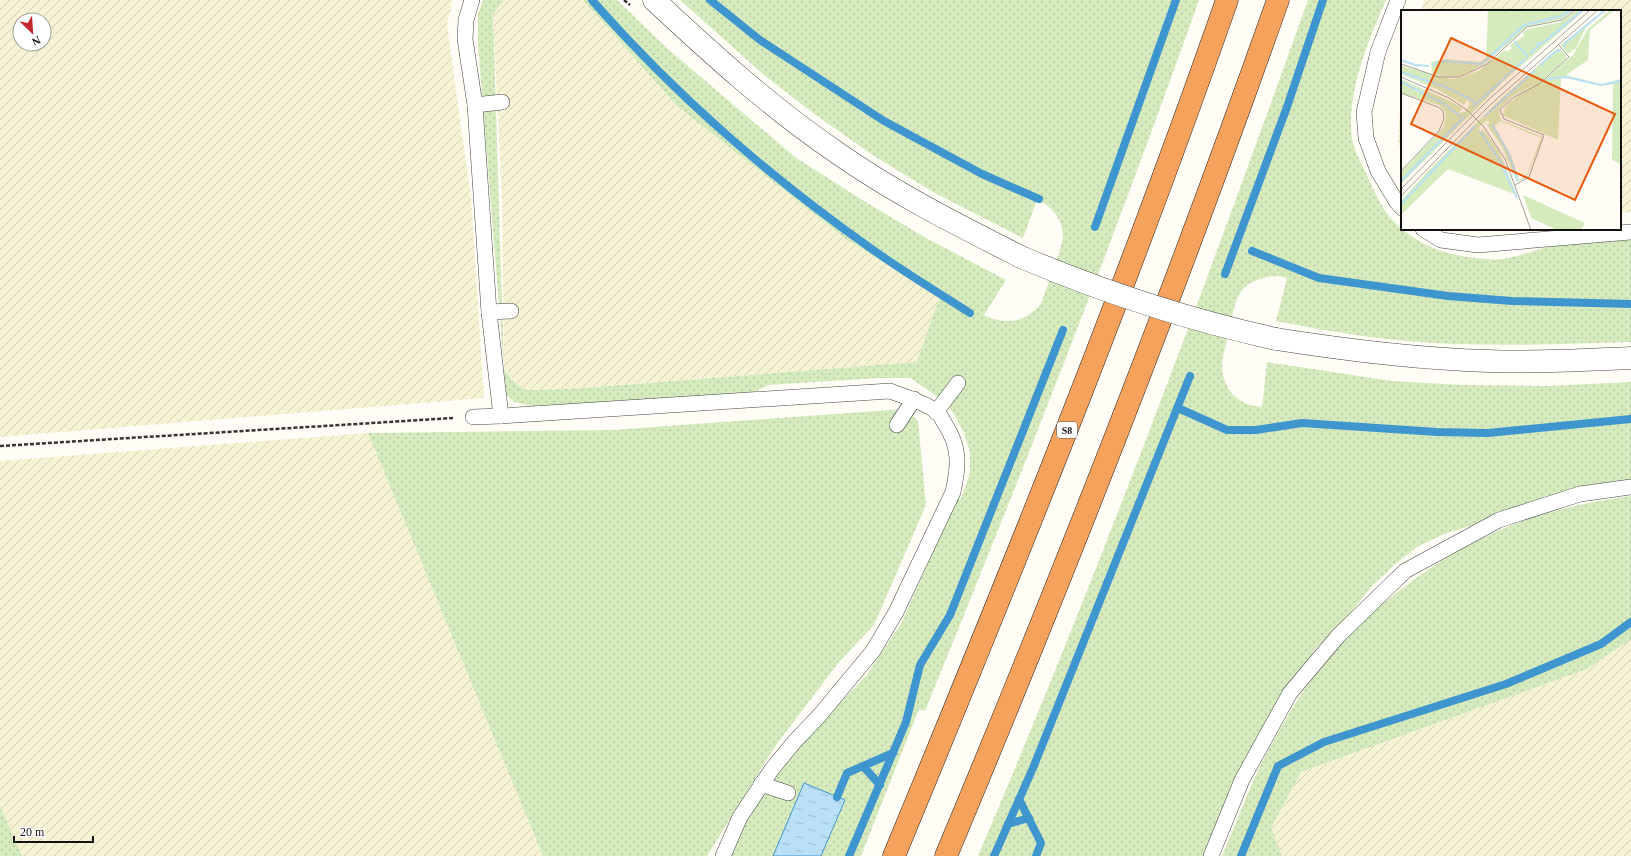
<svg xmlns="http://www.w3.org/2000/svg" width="1631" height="856" font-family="'Times New Roman',serif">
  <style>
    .farmland { fill: url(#farmland-furrows); fill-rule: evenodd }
    .grass { fill: url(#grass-dots) }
    .water { fill: url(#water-ripples); stroke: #3f96cf }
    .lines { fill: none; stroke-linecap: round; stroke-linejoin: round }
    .stream { stroke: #3f96cf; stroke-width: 8 }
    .service-casing { stroke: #444; stroke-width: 16 }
    .tertiary-casing { stroke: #444; stroke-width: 23 }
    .motorway-casing { stroke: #222; stroke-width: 23 }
    .path { stroke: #333; stroke-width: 2.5; stroke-dasharray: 4 2; stroke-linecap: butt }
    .service { stroke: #fff; stroke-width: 15 }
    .tertiary { stroke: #fff; stroke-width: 22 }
    .motorway { stroke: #f5a25d; stroke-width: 22 }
    .tertiary-bridge-casing { stroke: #444; stroke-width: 23; stroke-linecap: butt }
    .tertiary-bridge { stroke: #fff; stroke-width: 22 }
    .labels { text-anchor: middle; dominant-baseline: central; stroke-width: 4; stroke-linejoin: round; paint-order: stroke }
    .shield { fill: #fff; stroke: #585858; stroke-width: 1 }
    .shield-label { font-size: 10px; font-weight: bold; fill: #111 }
    .inset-river { fill: none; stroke: #b9e0f7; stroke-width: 2 }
    .inset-road { fill: none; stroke: #a09f9a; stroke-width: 1 }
    .view { fill: #e8590c; fill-opacity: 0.15; stroke: #e8590c; stroke-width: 2 }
    .inset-edge { fill: none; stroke: #111; stroke-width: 2 }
  </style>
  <defs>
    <pattern id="farmland-furrows" width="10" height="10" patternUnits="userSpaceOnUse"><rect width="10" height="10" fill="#f6f3d4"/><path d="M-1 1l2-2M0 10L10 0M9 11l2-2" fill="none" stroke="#d2cfb5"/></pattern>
    <pattern id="grass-dots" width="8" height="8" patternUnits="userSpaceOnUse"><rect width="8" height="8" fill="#d5ebbd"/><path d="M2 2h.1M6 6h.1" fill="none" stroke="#b6c8a1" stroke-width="1.8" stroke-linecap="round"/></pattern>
    <pattern id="water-ripples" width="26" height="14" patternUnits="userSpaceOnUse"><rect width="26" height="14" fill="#b9e0f7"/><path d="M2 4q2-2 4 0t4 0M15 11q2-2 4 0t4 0" fill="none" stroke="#9ebfd3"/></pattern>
  </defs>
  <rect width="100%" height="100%" fill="#fffdf5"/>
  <g class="farmland">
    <path d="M0 0H453L447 25 471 198 484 398 0 437ZM20 20H44V44H20Z"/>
    <polygon points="504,0 583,0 677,106 847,240 940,296 918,362 570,389 527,390 515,383 504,367 502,199 493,15"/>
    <polygon points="1424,0 1631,0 1631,212 1620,213 1620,11 1421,11"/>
    <polygon points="1402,70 1402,150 1398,144"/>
    <polygon points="368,433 543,856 22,856 0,805 0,461"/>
    <polygon points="1631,639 1631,856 1282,856 1271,828 1301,772 1587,669"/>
  </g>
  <g class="grass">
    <polygon points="483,0 504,0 493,15 504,367 478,44 478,14"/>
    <path d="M583 0H617L669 50 795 157 859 198 926 238 1006 280 984 315C1005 326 1026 322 1041 304 1045 291 1063 247 1063 235 1062 219 1052 206 1037 200L1023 238 933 192 874 156 813 113 764 75 680 0H1199C1114 240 1021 476 925 711L919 709 861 856H728L744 823 762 794 793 754 815 729 866 676 901 624 957 498 961 499 970 473V452L964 433 954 414 947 405 931 392 910 378H879L768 385 752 393 535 407 514 402 506 394 504 369 515 383 527 390 570 389 917 362 940 296 847 240 677 106Z"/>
    <path d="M1308 0H1386C1369 39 1350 84 1351 128 1351 144 1359 159 1366 173 1373 188 1379 203 1389 216 1410 242 1443 255 1476 258 1484 259 1495 260 1503 259 1523 256 1542 247 1562 244 1584 240 1608 240 1631 238V342C1553 344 1474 348 1396 340 1356 336 1316 329 1276 321L1287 278C1274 273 1251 279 1242 290 1234 300 1233 315 1230 328 1228 339 1223 352 1222 363 1221 388 1238 406 1262 407L1267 362 1392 381 1464 385 1548 386 1631 382V479L1543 497 1506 510 1473 525 1444 534 1417 547 1394 565 1371 587 1349 615 1316 648 1294 679 1205 856H978C1098 575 1205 288 1308 0Z"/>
    <polygon points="904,409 918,421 926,505 874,625 839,662 776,745 707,856 543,856 368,433 612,430"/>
    <path d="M1631 496V639L1587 669 1301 772 1271 828 1282 856H1222C1235 826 1247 794 1261 764 1271 745 1281 727 1292 709 1343 627 1429 556 1520 522 1556 509 1593 501 1631 496Z"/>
    <polygon points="0,805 22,856 0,856"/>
  </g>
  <polygon class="water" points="804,783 845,800 821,856 773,856"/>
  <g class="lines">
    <g class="stream">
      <path d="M592 0C674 94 774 181 876 252 907 274 939 293 970 313"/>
      <polyline points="710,0 760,40 884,121 982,174 1039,199"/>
      <polyline points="1095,227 1176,0"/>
      <polyline points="1252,251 1319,278 1448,296 1512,301 1631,304"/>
      <polyline points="1225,274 1287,107 1323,0"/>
      <polyline points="1178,408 1227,430 1256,430 1302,423 1437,432 1488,433 1631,419"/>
      <polyline points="863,766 880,785"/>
      <polyline points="837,797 847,773 893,753"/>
      <polyline points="1019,799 1041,843 1036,856"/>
      <polyline points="1008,824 1029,818"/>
      <polyline points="849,856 906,722 920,665 950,615 1063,330"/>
      <polyline points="994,856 1033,768 1190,376"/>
      <polyline points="1241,856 1278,766 1324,742 1506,684 1601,644 1631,622"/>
    </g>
    <g class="service-casing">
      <g id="service">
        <path d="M472 0 466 20 465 39 475 105 489 312 501 416 890 391C906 397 923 402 936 411 940 414 942 419 945 424 960 447 959 465 953 492L896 612 873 651 819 716 795 741 772 769 740 817 723 856"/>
        <polyline points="1398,0 1378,52 1364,112 1366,138 1378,171 1396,201 1402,208"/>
        <polyline points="475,105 502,102"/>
        <polyline points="1423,229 1441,240 1478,245 1631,232"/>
        <polyline points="489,312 511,311"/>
        <polyline points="936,412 958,383"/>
        <polyline points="473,417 501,416"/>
        <polyline points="897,425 914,399"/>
        <polyline points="761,784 788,793"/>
        <polyline points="1211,856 1242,780 1290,693 1338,636 1405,571 1499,520 1580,494 1631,487"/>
      </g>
    </g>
    <g class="tertiary-casing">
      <g id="tertiary">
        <path d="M654 0C712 54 770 107 836 152 894 193 958 225 1021 257"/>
        <path d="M1276 339C1346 350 1417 359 1488 361 1535 363 1583 360 1631 358"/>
      </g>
    </g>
    <g class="motorway-casing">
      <g id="motorway">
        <path d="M894 856C1011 573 1126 289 1227 0"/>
        <path d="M946 856C1064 574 1176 289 1278 0"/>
      </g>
    </g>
    <g class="path">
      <polyline points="624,0 630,5"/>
      <polyline points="0,446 453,418"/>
    </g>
    <use href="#service" class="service"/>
    <use href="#tertiary" class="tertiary"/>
    <use href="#motorway" class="motorway"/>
    <g class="tertiary-bridge-casing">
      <path id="tertiary-bridge" d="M1021 257C1106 293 1185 319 1276 339"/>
    </g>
    <use href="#tertiary-bridge" class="tertiary-bridge"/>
  </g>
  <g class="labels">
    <rect class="shield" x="1057" y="422" width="20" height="16" rx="3"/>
    <g class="shield-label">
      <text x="1067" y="430">S8</text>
    </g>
  </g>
  <g transform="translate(1401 10)">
    <rect width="220" height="220" fill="#fffdf5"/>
    <path d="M87 0H172L161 9 127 16 83 54 60 66 46 67 31 63 30 52 46 49 79 52 85 48ZM175 0H184L105 69 0 174V162L42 118 45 109 44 101 38 95 0 83V69L49 91 61 98 58 103 64 102 69 94 66 90 63 95 36 79 0 64V56L50 69 60 68 79 60 104 40 106 42 111 38 109 35 123 26 122 22 127 19 160 12ZM203 0H206L185 17 175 38 167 44 160 35ZM209 0H214L189 20 187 50 165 65 200 74 220 69V154L211 150 212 74 199 76 165 67 160 68 157 130 101 105 105 96 115 87 147 67 172 45 187 19ZM157 38 165 45V49L138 73 113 85 98 100 100 110 142 127 125 168 116 172 101 137 86 115 89 112 85 111 78 117 79 122 82 119 98 141 116 185 47 159 0 205V191L26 162 96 92ZM99 111 140 128 125 166 118 170 111 148 93 117ZM122 185 184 213 180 220H156L130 208Z" fill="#d5ebbd" fill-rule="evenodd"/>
    <path class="inset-river" d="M113 31 127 47M136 34 143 32 182 0M163 37 164 33 204 0M129 44 141 32M0 50 14 55 28 56M31 55 43 51 81 54 123 15 160 6 170 0M139 55 155 41 160 40M0 62 45 77 71 90 75 94M147 69 165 67 200 75 220 71M0 72 42 93 60 107M72 97 124 49M83 107 134 60M91 114 108 144 117 171M79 122 99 151 116 188M0 171 64 106M0 194 74 116"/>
    <path class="inset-road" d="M0 54 38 67H59L86 54 126 17 161 10 174 0M0 67 48 88 66 100 83 117 104 149 130 220M0 83 37 97 42 101 43 109 38 121 0 161M114 175 128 167 143 125 103 109 99 100 113 87 138 74 168 47 157 34M0 179 85 92 189 0M0 186 90 94 197 0"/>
    <path class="view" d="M50 28 214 104 174 190 10 114Z"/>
    <rect width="220" height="220" class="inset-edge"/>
  </g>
  <g transform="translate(32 32) rotate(155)"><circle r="19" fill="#ffffff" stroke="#a0a0a0"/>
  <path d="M0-3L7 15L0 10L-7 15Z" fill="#c4262e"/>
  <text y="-6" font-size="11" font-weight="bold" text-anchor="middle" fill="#111111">N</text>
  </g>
  <path d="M14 836v6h79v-6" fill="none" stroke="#111111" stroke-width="2"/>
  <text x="20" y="836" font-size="12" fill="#111111" stroke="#ffffff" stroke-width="3" paint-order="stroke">20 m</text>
</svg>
